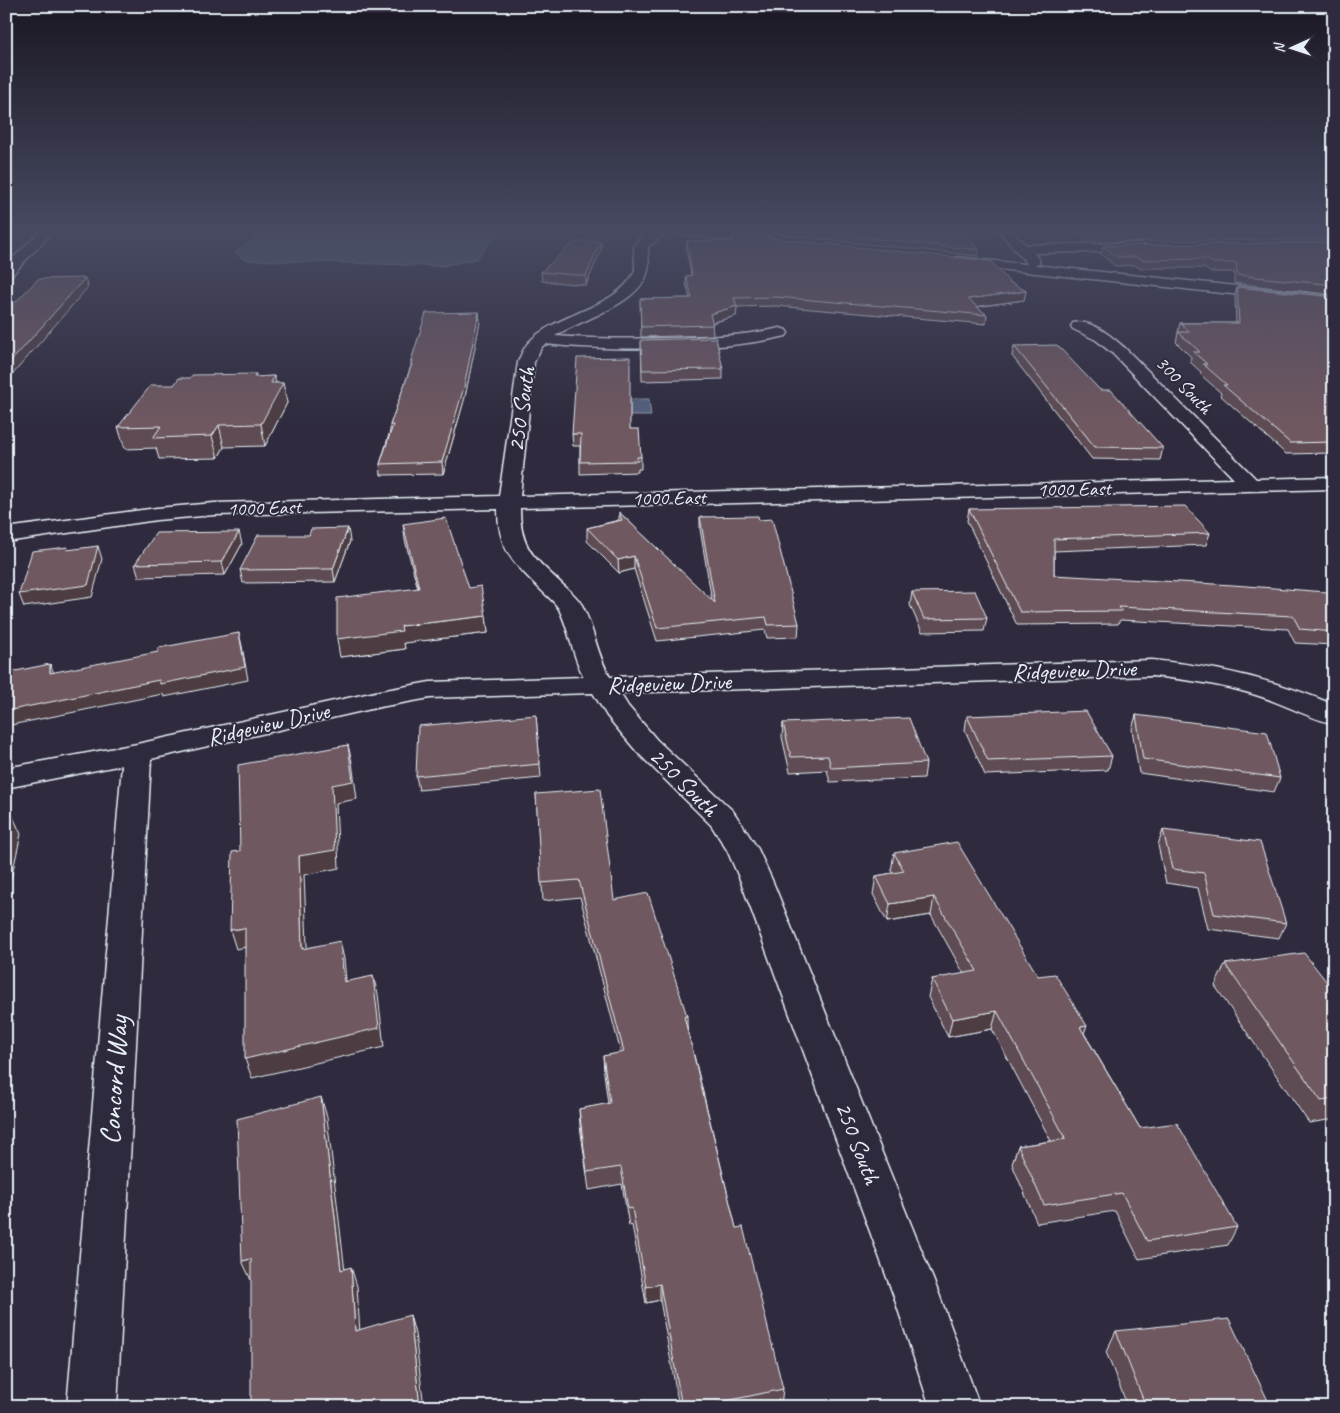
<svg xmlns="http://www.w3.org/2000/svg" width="1340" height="1413" font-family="Caveat,sans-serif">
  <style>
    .water { fill: #54617d; stroke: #8f9bae }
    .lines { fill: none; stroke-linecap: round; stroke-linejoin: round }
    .street-casing { stroke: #e8f1f8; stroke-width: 3 }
    .secondary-casing { stroke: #e8f1f8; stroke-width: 3 }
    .street { fill: #2f2a3d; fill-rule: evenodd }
    .secondary { fill: #2f2a3d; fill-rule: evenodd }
    .wall { fill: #5f4c53; stroke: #e8f1f8 }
    .shaded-wall { fill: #4e3e43; stroke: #e8f1f8 }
    .building { fill: #6f5860; stroke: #e8f1f8 }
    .labels { text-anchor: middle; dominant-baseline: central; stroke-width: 4; stroke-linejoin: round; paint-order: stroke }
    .far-street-label { font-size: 20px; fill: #e8f1f8; stroke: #2f2a3d }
    .street-label { font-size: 24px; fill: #e8f1f8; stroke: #2f2a3d }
    .near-street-label { font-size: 29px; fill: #e8f1f8; stroke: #2f2a3d }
  </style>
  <rect width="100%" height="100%" fill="#2f2a3d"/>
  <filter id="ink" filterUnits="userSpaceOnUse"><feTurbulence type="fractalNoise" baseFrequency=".02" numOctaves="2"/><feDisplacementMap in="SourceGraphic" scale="10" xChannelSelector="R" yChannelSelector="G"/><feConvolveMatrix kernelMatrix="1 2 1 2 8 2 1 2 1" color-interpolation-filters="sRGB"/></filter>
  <g filter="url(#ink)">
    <g class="water">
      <polygon points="263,230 498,230 500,231 476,259 442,266 246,260 235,253"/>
      <polygon points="630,399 649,399 651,416 630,416"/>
    </g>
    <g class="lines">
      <g class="street-casing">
        <g id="street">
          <polygon points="41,230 54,230 11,276 6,277 6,265"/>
          <path d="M652 230H668L648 247C647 254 650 262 648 270 641 304 582 319 555 336 595 339 634 339 674 338 709 337 745 336 780 328L786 330 788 333 786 336C749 345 713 347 675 348 632 349 588 349 545 344L541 348 534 362 520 496 1234 479 1113 354 1096 340 1073 329 1071 326 1073 323C1091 318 1112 337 1125 348L1256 479 1334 477V489L520 508C520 550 535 558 563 585 570 591 577 597 582 605 594 628 597 655 610 677L1152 660C1215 666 1276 680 1334 705V724C1309 718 1286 705 1262 697 1226 685 1189 680 1152 676L620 693 628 706 657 740 733 811 758 849 773 882 939 1294 980 1407H930L893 1294 741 882 727 850 711 825 637 752 607 716 593 693 430 698 380 707 151 759 117 1407H67L122 765 6 788V768L137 744 380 691 430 682 584 677C572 656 570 631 559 609 555 602 547 596 541 590 513 562 498 550 498 509L214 515 157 520 6 542V528L157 508 214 503 499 496 518 362C521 355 524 347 529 342 556 313 617 308 634 273 637 265 633 255 634 246L643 235Z"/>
          <polygon points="998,230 1011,230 1026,245 1141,243 1148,247 1141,251 1034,253 1040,262 1033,266 1028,265"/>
        </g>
      </g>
      <g class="secondary-casing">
        <g id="secondary">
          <polygon points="671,230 715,230 768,236 775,240 768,244 677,234"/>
          <polygon points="957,257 1334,296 1334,305 952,264 950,261"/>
        </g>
      </g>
      <use href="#street" class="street"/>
      <use href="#secondary" class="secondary"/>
    </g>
    <g class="wall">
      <polygon points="737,230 961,230 979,250 978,256"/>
      <polygon points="1064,230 1334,230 1334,239 1087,242 1074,232"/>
      <polygon points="732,234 1009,282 1026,291 1024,300 977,307 987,315 986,324 776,306 737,307 736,316 712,323 713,335 641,337 640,299 690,298 686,284 686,276 691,275 686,249 687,241 732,241"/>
      <polygon points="601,241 601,250 586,285 542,281 541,272"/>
      <polygon points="1334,242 1334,295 1234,283 1234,272 1210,272 1204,268 1140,268 1135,265 1115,266 1101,254 1103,246"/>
      <polygon points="1237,287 1334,297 1334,453 1286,454 1220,395 1221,393 1200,374 1201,372 1190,362 1191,357 1176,342 1180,323 1236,323 1235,296"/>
      <polygon points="479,312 480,322 465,397 443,474 381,475 380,464 390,431 390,425 411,366 411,361"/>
      <polygon points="641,340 723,369 723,379 642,381"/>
      <polygon points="1014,346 1100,390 1163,448 1160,460 1092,459 1012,356"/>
      <polygon points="256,374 256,377 274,376 276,383 283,383 287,403 265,446 224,447 218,458 159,459 156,448 125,449 118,427 174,385"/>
      <polygon points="631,429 641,457 641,469 638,469 638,472 580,474 580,446 573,446 572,434"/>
      <polygon points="969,509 1210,533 1206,545 1054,551 1054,575 1334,603 1334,645 1295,643 1288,629 1120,620 1118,624 1017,625 967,521"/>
      <polygon points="619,512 712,601 700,529 700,517 759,520 799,624 798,637 767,638 765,630 657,641 634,569 619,573 587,541 587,528 619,520"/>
      <polygon points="403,524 469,588 486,616 488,633 404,643 405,649 340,657 418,589 405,540"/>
      <polygon points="309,535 350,541 335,582 243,583 240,570"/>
      <polygon points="242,544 225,575 139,577 135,564"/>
      <polygon points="912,592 987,618 984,631 922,632 910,605"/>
      <polygon points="536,715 541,778 419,790 416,776"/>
      <polygon points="1136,715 1280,778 1274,792 1139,773 1132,729"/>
      <polygon points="967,716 1112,756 1108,770 985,775 965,730"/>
      <polygon points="783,723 926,763 924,778 830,782 827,770 790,772 782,737"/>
      <polygon points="536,794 614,900 687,1026 736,1228 783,1389 781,1405 773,1407 679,1407 660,1300 646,1303 632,1225 629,1226 622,1184 589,1190 580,1126 579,1109 608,1104 604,1073 603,1056 621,1053 580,897 543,901"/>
      <polygon points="1163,830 1286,923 1279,938 1208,929 1198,888 1166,883 1158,845"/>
      <polygon points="894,853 1038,976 1087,1026 1084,1033 1140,1128 1237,1227 1228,1245 1139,1259 1115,1211 1037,1223 1012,1164 1018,1146 1051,1141 992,1029 948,1037 928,997 932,979 964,974 931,915 887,922 873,894 876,876 893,873 891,871"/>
      <polygon points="1225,964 1334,991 1334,1119 1309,1123 1215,986"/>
      <polygon points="1116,1331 1271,1407 1128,1407 1106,1352"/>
    </g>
    <g class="shaded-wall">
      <polygon points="601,241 601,250 586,285 586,276"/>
      <polygon points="85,278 88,287 6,382 6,367"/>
      <polygon points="1026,291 1024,300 966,308 968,299"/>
      <polygon points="737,306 736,316 710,323 710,314"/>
      <polygon points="479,312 480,322 465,397 443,474 442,462"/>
      <polygon points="274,376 278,392 283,383 287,403 265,446 261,424 271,383"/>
      <polygon points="219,425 224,447 218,458 212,436"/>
      <polygon points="348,528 350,541 335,582 333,569"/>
      <polygon points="239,532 242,544 225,575 222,562"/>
      <polygon points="98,546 102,559 92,597 24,607 19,594"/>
      <polygon points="634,556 634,569 619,573 618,560"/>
      <polygon points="486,616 488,633 404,643 405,649 340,657 337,639 401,626"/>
      <polygon points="239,633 242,646 248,680 164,697 163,694 6,726 6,711"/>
      <polygon points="50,664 56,678 50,673"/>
      <polygon points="348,745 352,762 357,799 336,803 339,868 304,875 308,967 302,949 299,856 332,785"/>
      <polygon points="12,815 21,834 6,902 6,841"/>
      <polygon points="934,897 931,915 887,922 890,904"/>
      <polygon points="6,907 11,916 6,934"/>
      <polygon points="245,928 251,946 236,949 230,930"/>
      <polygon points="340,941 344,959 348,1001 344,982"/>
      <polygon points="373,976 378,994 384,1047 252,1078 245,1059"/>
      <polygon points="997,1011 992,1029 948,1037 952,1019"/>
      <polygon points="684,1016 687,1016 687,1033"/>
      <polygon points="321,1097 327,1117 347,1289 341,1270"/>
      <polygon points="251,1259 259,1278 251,1280 242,1261"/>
      <polygon points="351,1267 357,1286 361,1349 355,1331"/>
      <polygon points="660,1284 660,1300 646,1303 646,1287"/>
      <polygon points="410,1315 415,1334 424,1407 420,1407"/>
    </g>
    <g class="building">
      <polygon points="796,230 961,230 979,250"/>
      <polygon points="1084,230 1334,230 1334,231 1089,234"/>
      <polygon points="732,234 991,261 1009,282 1026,291 968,299 987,315 776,297 734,298 737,306 710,314 713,325 641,327 640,299 692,298 686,276 692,275 687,241 733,241"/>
      <polygon points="601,241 586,276 541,272 574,242"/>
      <polygon points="1334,242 1334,285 1237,275 1236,263 1213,263 1207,259 1142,260 1137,257 1117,257 1103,246"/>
      <polygon points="85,278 6,367 6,312 38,279"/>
      <polygon points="1237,287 1334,297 1334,442 1290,443 1223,385 1227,385 1203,364 1207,364 1193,352 1200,352 1178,332 1190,332 1180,323 1239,323"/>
      <polygon points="479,312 464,387 442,462 380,464 393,425 390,425 413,361 411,361 426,313"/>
      <polygon points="716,338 723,369 642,370 641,340"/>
      <polygon points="1057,345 1100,390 1111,390 1163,448 1095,447 1014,346"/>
      <polygon points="630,357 630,429 639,429 641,457 637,457 638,461 580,462 581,434 572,434 577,358"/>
      <polygon points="256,374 254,377 274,376 271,383 283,383 261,424 219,425 212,436 153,438 161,426 118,427 151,385 174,385 179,378 190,378 192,375"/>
      <polygon points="1185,506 1210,533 1054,539 1054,575 1233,585 1327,592 1334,603 1334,632 1300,629 1293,616 1119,607 1122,611 1020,612 969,509"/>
      <polygon points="619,512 715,603 700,517 758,516 759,520 772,519 799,624 768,625 766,617 657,628 634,556 618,560 587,528 622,520"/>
      <polygon points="446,518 469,588 481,586 486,616 401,626 402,631 337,639 337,598 419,588 403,524"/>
      <polygon points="348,528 333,569 240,570 258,535 309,535 311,529"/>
      <polygon points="239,532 222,562 135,564 156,533"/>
      <polygon points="98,546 88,585 19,594 32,551 68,547 67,550"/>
      <polygon points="975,591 987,618 924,619 912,592"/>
      <polygon points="239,633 245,667 160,684 159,680 6,711 6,673 50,664 50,673 158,652 158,648"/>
      <polygon points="1086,711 1112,756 988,761 967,716"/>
      <polygon points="536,715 540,764 416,776 418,726"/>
      <polygon points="1136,715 1267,732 1280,778 1143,759"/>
      <polygon points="909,718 926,763 831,768 828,756 791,757 783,723"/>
      <polygon points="348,745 353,781 332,785 335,850 299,856 302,949 340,941 344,982 373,976 379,1028 245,1059 245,928 230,930 232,852 240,851 238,765"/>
      <polygon points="600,789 614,900 648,893 687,1016 684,1016 736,1228 743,1227 783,1389 698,1407 682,1407 660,1284 646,1287 632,1208 628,1209 621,1167 587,1172 579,1109 610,1103 603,1056 624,1052 579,880 541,883 536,794"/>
      <polygon points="12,815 6,841 6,816"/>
      <polygon points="1163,830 1260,842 1286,923 1214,914 1204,873 1172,869"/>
      <polygon points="957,842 1038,976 1055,974 1087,1026 1080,1027 1140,1128 1177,1123 1237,1227 1147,1241 1122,1193 1044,1205 1018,1146 1066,1139 997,1011 952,1019 932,979 977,971 934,897 890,904 876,876 904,871 894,853"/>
      <polygon points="1304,953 1334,991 1334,1099 1321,1101 1225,964"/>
      <polygon points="321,1097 341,1270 351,1267 355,1331 410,1315 420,1407 251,1407 251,1259 242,1261 237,1119"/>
      <polygon points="1229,1319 1271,1407 1146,1407 1116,1331"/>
    </g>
  </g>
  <linearGradient id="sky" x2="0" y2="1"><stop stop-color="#1a1722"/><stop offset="0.54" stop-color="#474a62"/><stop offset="1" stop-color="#474a62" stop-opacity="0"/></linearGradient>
  <rect width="1340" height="428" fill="url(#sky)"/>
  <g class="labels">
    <g class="far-street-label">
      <text transform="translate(1184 385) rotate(46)">300 South</text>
      <text transform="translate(1074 489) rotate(-1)">1000 East</text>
      <text transform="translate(669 498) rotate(-1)">1000 East</text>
      <text transform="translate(264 508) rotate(-2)">1000 East</text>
    </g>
    <g class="street-label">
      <text transform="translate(521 409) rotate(-82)">250 South</text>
      <text transform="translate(1074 670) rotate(-2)">Ridgeview Drive</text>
      <text transform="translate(669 683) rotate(-2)">Ridgeview Drive</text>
      <text transform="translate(268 724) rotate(-13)">Ridgeview Drive</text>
      <text transform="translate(684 782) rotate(45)">250 South</text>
      <text transform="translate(858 1143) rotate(69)">250 South</text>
    </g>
    <g class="near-street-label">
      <text transform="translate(114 1080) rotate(-86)">Concord Way</text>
    </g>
  </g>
  <rect width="1340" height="1413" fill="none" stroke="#2f2a3d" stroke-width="25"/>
  <rect x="12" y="12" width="1315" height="1388" fill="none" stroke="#e8f1f8" stroke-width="2" filter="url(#ink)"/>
  <g transform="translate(1292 48) rotate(267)" stroke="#2f2a3d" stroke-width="4" paint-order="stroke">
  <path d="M0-4L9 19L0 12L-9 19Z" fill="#e8f1f8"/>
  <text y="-8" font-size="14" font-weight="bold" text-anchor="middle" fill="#e8f1f8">N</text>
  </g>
</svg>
